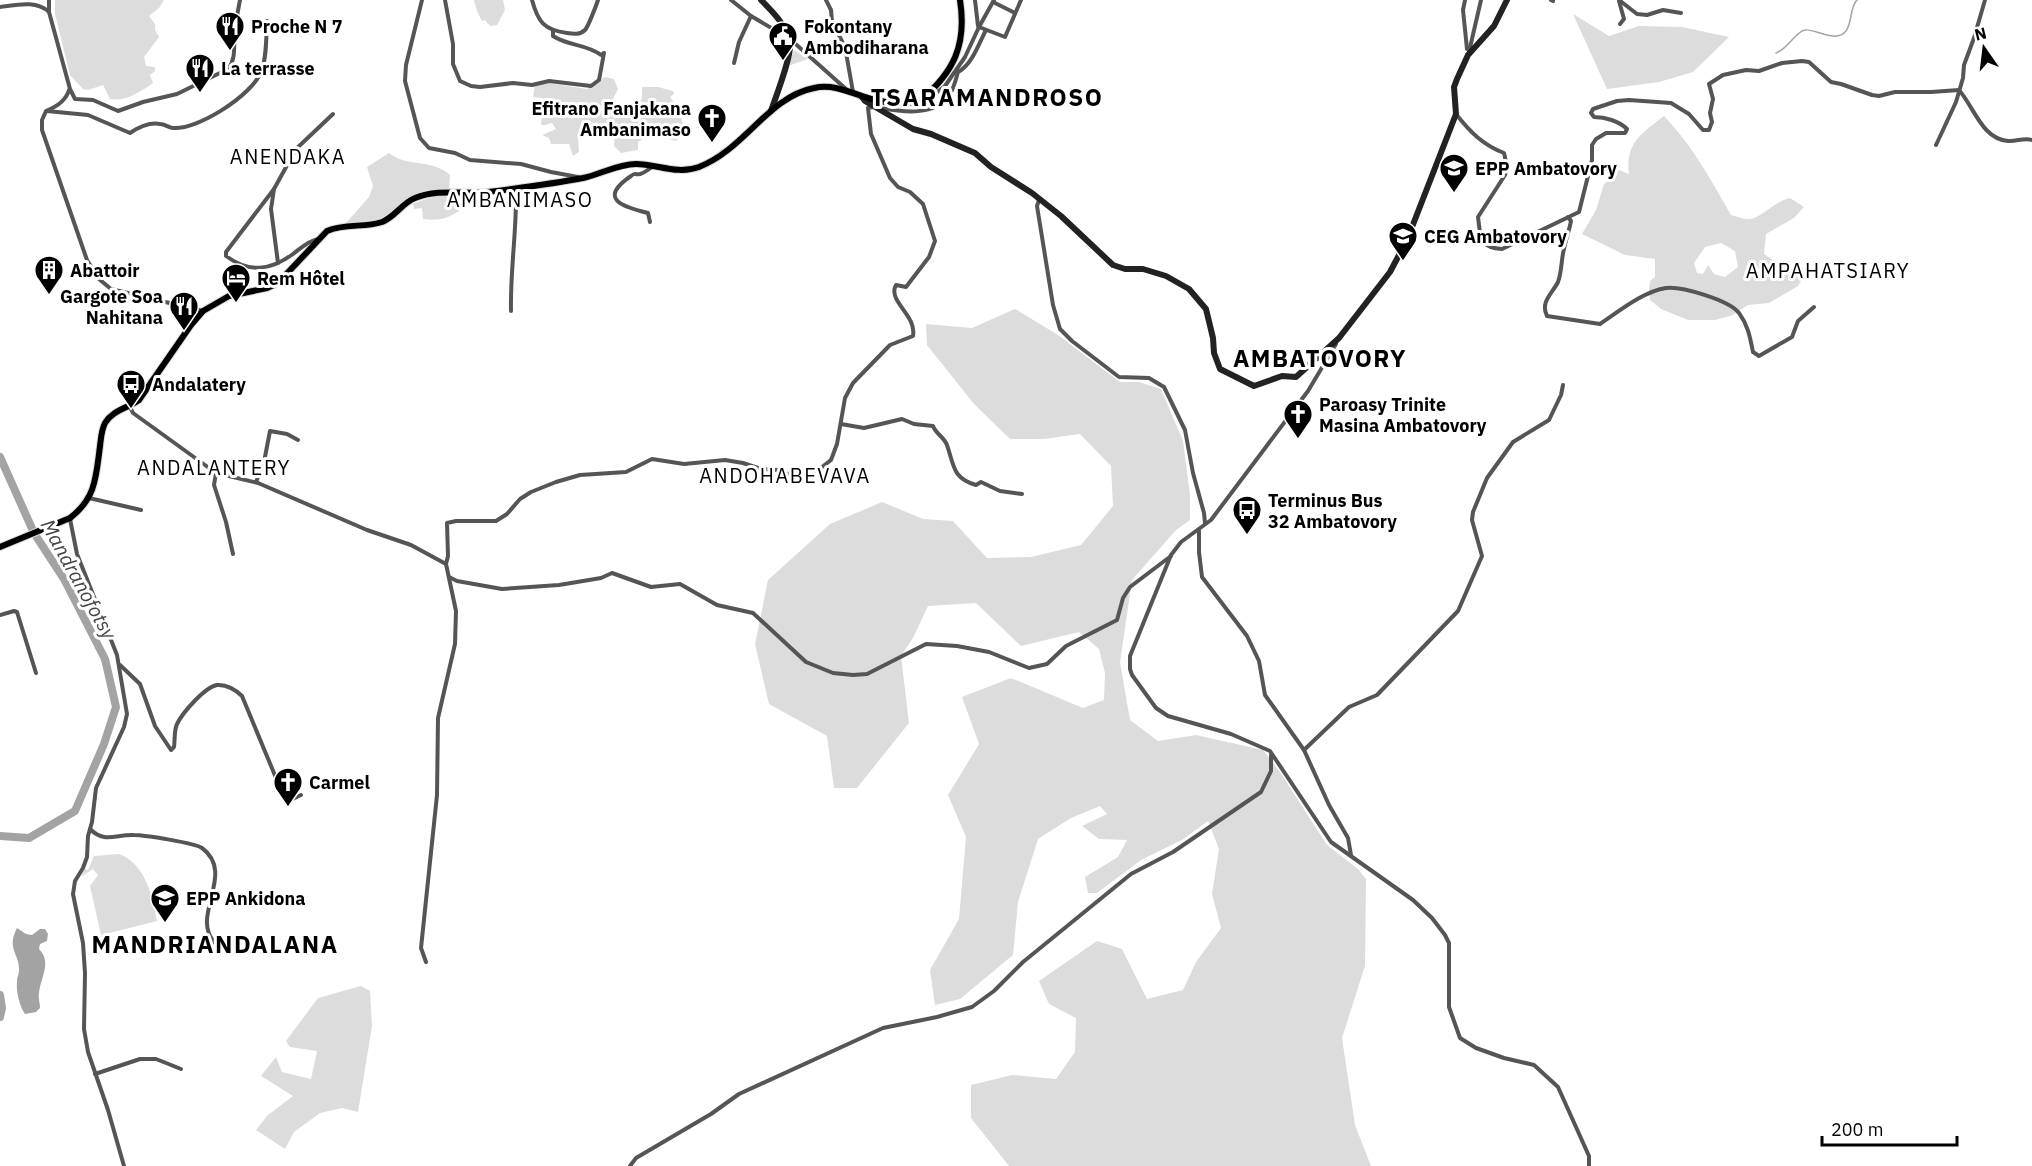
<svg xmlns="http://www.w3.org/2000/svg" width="2032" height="1166" font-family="'IBM Plex Sans',sans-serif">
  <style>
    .green { fill: #dcdcdc; fill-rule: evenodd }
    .water { fill: #a3a3a3 }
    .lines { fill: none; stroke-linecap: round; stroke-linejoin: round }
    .stream { stroke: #a3a3a3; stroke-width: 1.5 }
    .river { stroke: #a3a3a3; stroke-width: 8 }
    .primary-casing { stroke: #dbdbdb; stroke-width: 8 }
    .street { stroke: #555; stroke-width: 4 }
    .secondary { stroke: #222; stroke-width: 6 }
    .primary { stroke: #000; stroke-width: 6 }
    .labels { text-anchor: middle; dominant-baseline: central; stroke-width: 6; stroke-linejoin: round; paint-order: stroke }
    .poi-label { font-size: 18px; font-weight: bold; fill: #000; stroke: #fff; text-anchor: start }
    .neighbourhood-label { font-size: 20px; letter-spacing: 1.5px; fill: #000; stroke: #fff }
    .water-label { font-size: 20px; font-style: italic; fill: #444; stroke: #fff }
    .district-label { font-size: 24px; font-weight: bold; letter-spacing: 1.5px; fill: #000; stroke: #fff }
  </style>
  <rect width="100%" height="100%" fill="#fff"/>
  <g class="green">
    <path d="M55 0H164L159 8 149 16 155 24V30L159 37 144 57 146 66 155 67V71L150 75 153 83C140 92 125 102 110 99L103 85 88 90 83 89 70 75 55 14Z"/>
    <polygon points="474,0 503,0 505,10 497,25 490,26 485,20 482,21 477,11"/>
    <polygon points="1573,14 1609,36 1639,26 1682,27 1729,37 1693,72 1659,82 1607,89"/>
    <polygon points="794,50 808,59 788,66"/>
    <path d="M605 77 614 79 618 89 613 99 617 106 628 108 642 99V87H658L673 91 674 94 670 97C678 108 683 120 685 133L676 141 650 134 638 142V150L621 153 614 146 615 134H606L594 127 589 134 578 138 579 152 573 156 569 144H551L549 138 542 135 556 129 552 123 545 125H541L542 114 549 110 551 102 542 98 533 97 535 86 548 83 587 89Z"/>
    <path d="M1664 116C1692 145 1711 180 1731 215 1736 216 1745 220 1750 219 1762 218 1773 202 1790 198L1804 207 1794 218 1766 234 1764 254 1776 262 1807 271 1798 286 1769 303 1748 305 1733 315 1715 320H1688L1661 309 1650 300 1649 289 1650 281 1655 277V259L1625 255 1582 234 1596 210 1604 184 1619 170 1629 174C1625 143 1642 133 1664 116ZM1721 243 1735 251 1738 267 1725 277 1714 274 1708 265 1703 274 1697 273 1694 263 1705 247Z"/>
    <path d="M389 153C408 168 431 158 450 175L449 190 425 192 390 217 371 223H346L369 197 373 186 367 167Z"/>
    <path d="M442 195 459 201 460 210C448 219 438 221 423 219L422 208 414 209 413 204 426 199Z"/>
    <polygon points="1015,309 1058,335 1120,382 1139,382 1161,389 1183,441 1190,495 1190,520 1176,530 1132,580 1120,662 1130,720 1158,741 1196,735 1263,750 1280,772 1327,845 1358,869 1366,879 1365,966 1342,1038 1355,1125 1371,1166 1009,1166 971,1118 971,1085 1012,1075 1056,1079 1075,1052 1076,1018 1049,1004 1039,981 1097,941 1122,949 1147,999 1183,990 1196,962 1221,928 1212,894 1219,849 1208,821 1182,840 1141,860 1097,893 1088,893 1085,877 1118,857 1127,840 1099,839 1082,826 1107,814 1100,806 1071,818 1038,839 1018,902 1013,955 960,999 935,1005 930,970 959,919 966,837 948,795 979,744 962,697 1011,678 1083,708 1104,700 1105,673 1099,649 1079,632 1021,646 976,603 928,606 913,638 901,656 909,723 857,788 834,788 827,736 769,704 755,644 768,580 830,524 882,502 923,519 953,521 987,558 1031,557 1081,545 1113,506 1111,466 1080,434 1044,439 1010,439 974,404 927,345 926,324 972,328"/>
    <path d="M119 854C145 863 153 897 157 921L101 935 90 886 98 875 93 869 81 877 85 869 88 870 94 856Z"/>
    <polygon points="361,986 370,991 372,1026 358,1112 342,1108 320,1113 294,1132 285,1149 256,1130 268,1115 293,1096 261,1076 276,1057 282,1072 311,1079 317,1051 290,1047 286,1041 318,998"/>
  </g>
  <path class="water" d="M17 928 26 934 32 935 40 929H45L48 934 47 941 40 944 39 949C52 962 41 977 39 993 38 998 40 1002 40 1008L36 1012 25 1014C19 1005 16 991 17 981 17 977 19 974 19 971 20 954 6 949 17 928Z"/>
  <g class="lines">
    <path class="stream" d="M1776 53C1788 49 1796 31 1805 30 1814 28 1836 44 1846 31 1853 21 1849 9 1857 0"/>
    <g class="river">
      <polyline points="0,457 34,533 64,579 105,659 116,707 104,744 75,811 29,838 0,836"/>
      <polyline points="0,995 2,1008 0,1017"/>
    </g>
    <g class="primary-casing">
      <path id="primary" d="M0 547 70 518C96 498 96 477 100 446 101 439 101 431 105 423 113 410 128 408 139 400L191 325 203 311 229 296 267 288 278 283 327 231C345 223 364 228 382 222 395 217 402 203 415 198 439 188 464 195 488 192 520 188 552 184 583 178 601 174 618 164 636 164 657 164 677 175 699 167 745 149 768 97 814 88 836 83 854 95 875 100 891 104 905 104 920 101 954 72 967 45 960 0"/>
    </g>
    <g class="street">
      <path d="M49 0V12L70 89 75 99 93 100 118 111 143 102 177 94 228 69C237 58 233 43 235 30 236 20 238 10 240 0"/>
      <polyline points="422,0 406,65 405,81 420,138 429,148 455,153 470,160 521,164 551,172 578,177"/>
      <path d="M445 0 453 44V64L460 81 471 86 480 87 513 83 532 85 549 81 591 86 599 80 604 53 601 55C587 44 568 46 553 36V31"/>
      <path d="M532 0C538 22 544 30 567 33 573 34 580 35 585 30 588 27 596 6 598 0"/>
      <polyline points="731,0 751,16 790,39 846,89"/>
      <polyline points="826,0 831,10 832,22 845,47 853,92"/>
      <polyline points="975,0 978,26"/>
      <polyline points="1465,0 1463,10 1467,49"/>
      <polyline points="1551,0 1553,1"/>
      <polyline points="1619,0 1637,14 1647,15 1663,10 1681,13"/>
      <polyline points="1619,1 1624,19 1620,24"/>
      <polyline points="993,2 1015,13"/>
      <path d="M0 7C17 5 36 0 49 12"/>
      <polyline points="979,27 1005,37 1021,0"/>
      <polyline points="1469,52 1481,0"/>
      <polyline points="734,63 739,42 751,16"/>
      <path d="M69 90C66 101 56 107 46 111L42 120V130L87 260 99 279 111 289 203 311"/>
      <polyline points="928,95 936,93 945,86 965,57 979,27 994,0"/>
      <path d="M880 108C903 112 935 117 950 94 954 88 956 79 958 72 972 65 979 43 986 30"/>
      <path d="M47 111 88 115 130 133C139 127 149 122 160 124 165 124 169 128 173 128 198 130 252 95 261 72 267 58 266 37 267 21"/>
      <path d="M1456 114C1470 132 1483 145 1504 153L1507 166 1505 175 1478 217C1481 238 1478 247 1502 249L1579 212 1592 160V145L1596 139 1606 133H1625L1627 129C1619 121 1605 117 1594 117L1591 113 1593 109 1617 101 1629 100 1671 103 1689 114 1703 130H1709L1712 122 1710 113 1713 99 1709 84 1723 75 1746 70 1759 71 1782 63 1802 61 1809 62 1831 82 1841 84 1872 95 1879 96 1895 92H1931L1959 90C1974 107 1982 139 2008 141 2016 142 2024 137 2032 140"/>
      <polyline points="1936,145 1956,102 1963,78 1964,65 1974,38 1985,0"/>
      <path d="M274 189 226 252V256C249 273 270 271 293 254 301 248 308 241 318 239"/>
      <polyline points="1039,200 1037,206 1053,305 1060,329 1072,341 1119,377 1149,378 1164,387 1185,430 1193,473 1204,513 1205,523"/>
      <path d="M1568 217 1571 221C1569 231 1566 239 1564 249 1561 260 1562 271 1558 282 1552 294 1540 302 1547 316L1600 324C1618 312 1644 291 1666 288 1681 286 1729 300 1739 313 1748 325 1750 337 1753 352L1759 356 1792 337 1798 321 1814 307"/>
      <path d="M650 222 648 213C623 207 597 199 631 176 636 172 633 175 640 174 644 173 648 170 652 167"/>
      <polyline points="278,263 271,209 274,189 296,149 333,114"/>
      <path d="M511 311C510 270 517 230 516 189"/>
      <polyline points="1336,344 1308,391 1211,520 1181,542 1171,555 1130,656 1130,669 1132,675 1156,708 1168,716 1231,734 1270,751 1331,842 1413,900 1432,918 1445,935 1449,943 1449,1007 1460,1038 1476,1048 1504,1058 1534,1065 1558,1087 1589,1156 1589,1166"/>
      <path d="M130 407 133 413 216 473 258 483 367 530 411 545 446 564 448 556 447 523 456 521H496L507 514 520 499 531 492 556 482 580 475 626 472 652 459 684 464 725 460 743 463 761 469 778 470 799 478H808L831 460 837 444 845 398 853 383 890 345 913 336C917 315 887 301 896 285L906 287 929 257 935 241 923 204 910 192 898 187 890 178 871 134 868 108 873 107"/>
      <path d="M841 424 864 428 902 419 914 424 933 426C936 434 944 437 947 445 954 465 952 478 976 485L981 482 1000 491 1022 494"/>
      <polyline points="216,473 214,485 226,522 233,554"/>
      <polyline points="256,482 264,462 270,431 287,434 298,440"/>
      <polyline points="89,498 141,510"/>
      <polyline points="70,519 77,554 117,655 127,714 124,727 96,788 92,822 88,836 87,857 83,868 75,881 73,894 83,943 85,973 84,1029 88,1052 108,1110 124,1166"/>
      <polyline points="1199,531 1199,552 1202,577 1247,636 1259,661 1265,695 1304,750 1349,707 1377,695 1458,611 1482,556 1472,520 1473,512 1487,478 1513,442 1549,420 1561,395 1563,385"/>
      <polyline points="449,577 457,581 502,589 559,585 601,578 612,573 651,587 680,584 717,605 753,613 806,662 833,673 853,675 867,674 926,644 957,646 989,652 1029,668 1047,664 1066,646 1117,620 1123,598 1130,587 1171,556"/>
      <polyline points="0,615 14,611 17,612 36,673"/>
      <path d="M120 665 140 684 155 726 171 750 174 747C175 740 174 730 177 724 183 712 205 687 217 685 226 684 236 690 242 696L286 802 301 795"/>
      <polyline points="1304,750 1329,805 1348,838 1351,855"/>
      <path d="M90 829C105 844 116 834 134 835 144 835 195 843 202 848 237 874 189 916 215 943"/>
      <polyline points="426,962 421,948 437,795 438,718 455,644 456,611 446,564"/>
      <polyline points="95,1074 140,1059 156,1059 181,1069"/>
      <polyline points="630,1166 636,1158 711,1114 739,1094 883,1028 937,1017 972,1007 994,991 1023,962 1131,874 1173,852 1261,792 1271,771 1271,755"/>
    </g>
    <g class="secondary">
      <path d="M761 0C771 10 788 27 790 42 792 56 776 96 771 111"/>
      <polyline points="861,96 865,101 913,129 931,134 975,153 991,167 1032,193 1061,216 1113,265 1125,269 1143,269 1166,276 1189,289 1206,309 1213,338 1214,353 1220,369 1254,386 1282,376 1296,377 1339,338 1390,272 1407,240 1456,114 1454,87 1457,79 1468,55 1494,26 1507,0"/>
    </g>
    <use href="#primary" class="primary"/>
  </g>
  <defs>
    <g id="restaurant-pin" transform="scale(1.5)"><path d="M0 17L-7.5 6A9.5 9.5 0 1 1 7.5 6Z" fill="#000" stroke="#fff"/><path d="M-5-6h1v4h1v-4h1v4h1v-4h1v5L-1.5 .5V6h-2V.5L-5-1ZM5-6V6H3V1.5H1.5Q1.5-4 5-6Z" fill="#fff"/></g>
    <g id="civic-pin" transform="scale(1.5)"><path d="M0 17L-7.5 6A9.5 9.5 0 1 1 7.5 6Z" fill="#000" stroke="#fff"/><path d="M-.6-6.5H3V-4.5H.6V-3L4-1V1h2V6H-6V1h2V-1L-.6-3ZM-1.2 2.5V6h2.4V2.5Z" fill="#fff"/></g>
    <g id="church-pin" transform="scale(1.5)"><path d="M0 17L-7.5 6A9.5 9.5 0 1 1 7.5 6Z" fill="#000" stroke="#fff"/><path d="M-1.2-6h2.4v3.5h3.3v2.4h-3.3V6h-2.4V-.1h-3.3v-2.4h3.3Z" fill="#fff"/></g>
    <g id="school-pin" transform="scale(1.5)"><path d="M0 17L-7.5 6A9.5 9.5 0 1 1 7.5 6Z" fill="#000" stroke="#fff"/><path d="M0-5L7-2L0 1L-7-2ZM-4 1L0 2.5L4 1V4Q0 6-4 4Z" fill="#fff"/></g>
    <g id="building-pin" transform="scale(1.5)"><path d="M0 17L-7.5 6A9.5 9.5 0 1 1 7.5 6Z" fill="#000" stroke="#fff"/><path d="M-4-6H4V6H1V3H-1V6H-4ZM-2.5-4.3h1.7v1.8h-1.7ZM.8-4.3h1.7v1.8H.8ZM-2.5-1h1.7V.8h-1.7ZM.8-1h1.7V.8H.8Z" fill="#fff"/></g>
    <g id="hotel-pin" transform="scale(1.5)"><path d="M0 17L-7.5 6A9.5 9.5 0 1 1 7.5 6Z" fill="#000" stroke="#fff"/><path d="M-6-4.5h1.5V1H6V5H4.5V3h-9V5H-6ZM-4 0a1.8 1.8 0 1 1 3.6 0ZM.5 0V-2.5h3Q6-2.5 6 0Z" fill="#fff"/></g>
    <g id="bus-pin" transform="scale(1.5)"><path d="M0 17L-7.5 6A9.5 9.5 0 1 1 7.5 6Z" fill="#000" stroke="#fff"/><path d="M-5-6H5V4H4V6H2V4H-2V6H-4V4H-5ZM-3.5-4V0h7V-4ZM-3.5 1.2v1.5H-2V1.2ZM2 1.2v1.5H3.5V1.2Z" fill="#fff"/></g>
  </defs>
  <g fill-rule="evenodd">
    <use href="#restaurant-pin" x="230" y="26"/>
    <use href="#civic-pin" x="783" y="36"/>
    <use href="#restaurant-pin" x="200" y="68"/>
    <use href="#church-pin" x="712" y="118"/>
    <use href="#school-pin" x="1454" y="168"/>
    <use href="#school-pin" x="1403" y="236"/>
    <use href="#building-pin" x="49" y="270"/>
    <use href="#hotel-pin" x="236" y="278"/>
    <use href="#restaurant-pin" x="184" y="306"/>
    <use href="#bus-pin" x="131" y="384"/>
    <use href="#church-pin" x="1298" y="414"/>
    <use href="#bus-pin" x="1247" y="510"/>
    <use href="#church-pin" x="288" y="782"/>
    <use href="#school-pin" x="165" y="898"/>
  </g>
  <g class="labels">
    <g class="poi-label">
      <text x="251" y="26">Proche N 7</text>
      <text x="804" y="26">Fokontany<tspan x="804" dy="21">Ambodiharana</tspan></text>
      <text x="221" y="68">La terrasse</text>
      <text x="691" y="108" text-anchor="end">Efitrano Fanjakana<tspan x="691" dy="21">Ambanimaso</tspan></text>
      <text x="1475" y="168">EPP Ambatovory</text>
      <text x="1424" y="236">CEG Ambatovory</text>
      <text x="70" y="270">Abattoir</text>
      <text x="257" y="278">Rem Hôtel</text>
      <text x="163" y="296" text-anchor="end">Gargote Soa<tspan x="163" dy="21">Nahitana</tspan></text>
      <text x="152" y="384">Andalatery</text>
      <text x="1319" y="404">Paroasy Trinite<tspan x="1319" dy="21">Masina Ambatovory</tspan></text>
      <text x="1268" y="500">Terminus Bus<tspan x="1268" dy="21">32 Ambatovory</tspan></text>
      <text x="309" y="782">Carmel</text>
      <text x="186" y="898">EPP Ankidona</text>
    </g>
    <g class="neighbourhood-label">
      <text x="288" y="156">ANENDAKA</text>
      <text x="520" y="199">AMBANIMASO</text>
      <text x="1828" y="270">AMPAHATSIARY</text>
      <text x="214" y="467">ANDALANTERY</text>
      <text x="785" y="475">ANDOHABEVAVA</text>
    </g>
    <g class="water-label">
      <text transform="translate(79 579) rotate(61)">Mandranofotsy</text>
    </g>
    <g class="district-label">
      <text x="987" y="97">TSARAMANDROSO</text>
      <text x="1320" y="358">AMBATOVORY</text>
      <text x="215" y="944">MANDRIANDALANA</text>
    </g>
  </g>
  <g transform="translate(1984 48) rotate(346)" stroke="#ffffff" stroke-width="4.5" paint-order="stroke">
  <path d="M0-4.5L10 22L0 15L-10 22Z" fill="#000000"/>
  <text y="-9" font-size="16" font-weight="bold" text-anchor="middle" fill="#000000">N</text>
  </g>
  <path d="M1822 1136v9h135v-9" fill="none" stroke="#000000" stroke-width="3"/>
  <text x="1831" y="1136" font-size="18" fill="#000000" stroke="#ffffff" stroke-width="4.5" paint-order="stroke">200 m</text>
</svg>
